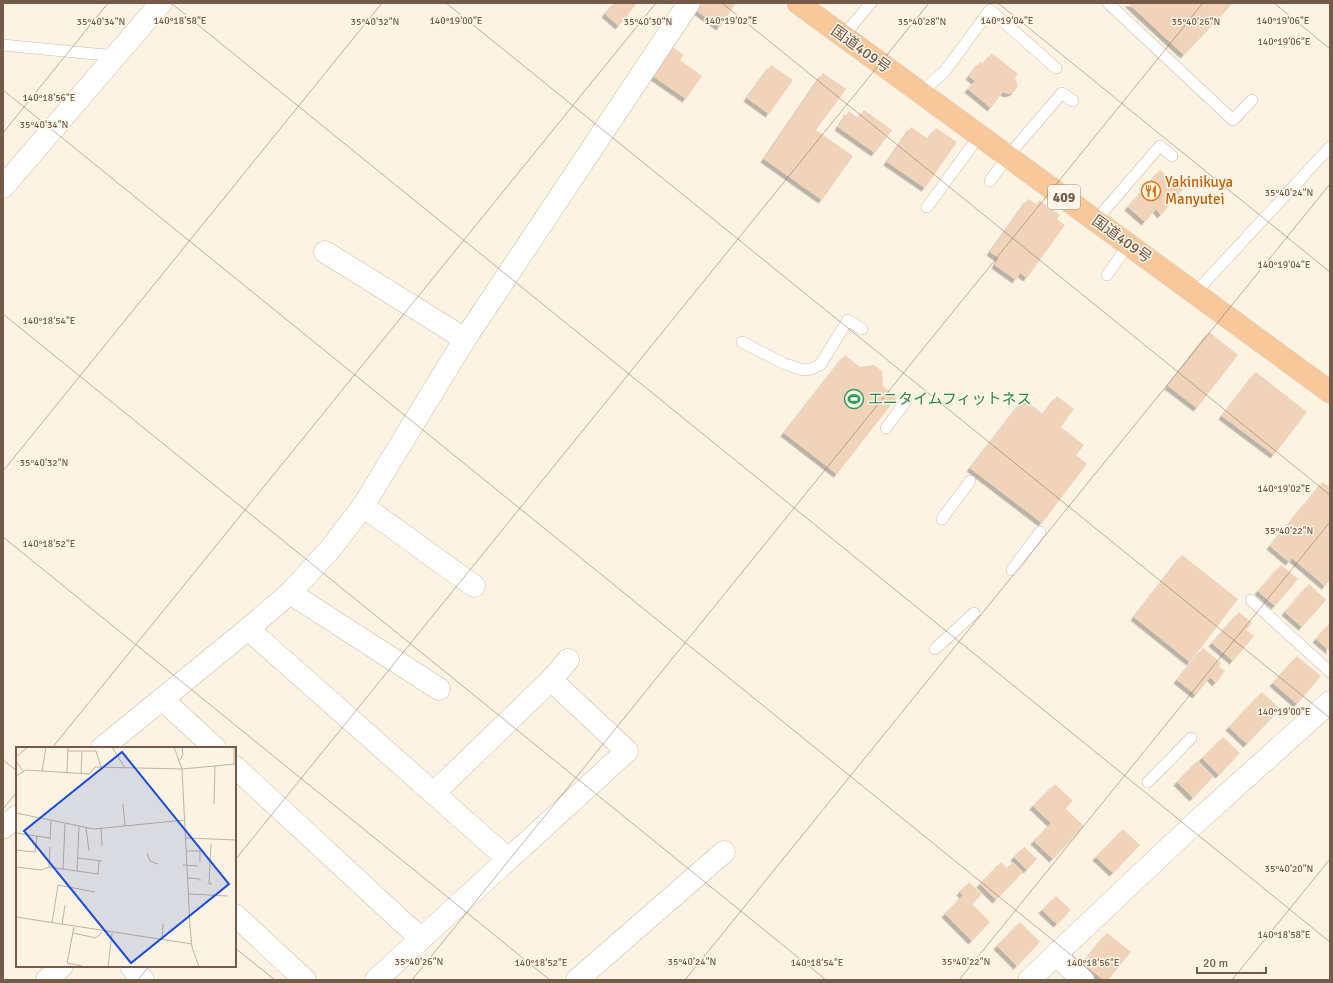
<svg xmlns="http://www.w3.org/2000/svg" width="1333" height="983" font-family="Signika,'Noto Sans JP',sans-serif">
  <style>
    .building { fill: #f1d3ba; filter: url(#shadow) }
    .lines { fill: none; stroke-linecap: round; stroke-linejoin: round }
    .service-casing { stroke: #cdbbaa; stroke-width: 12 }
    .minor-casing { stroke: #cdbbaa; stroke-width: 23 }
    .trunk-casing { stroke: #dbd4d0; stroke-width: 23 }
    .service { stroke: #fff; stroke-width: 11 }
    .minor { stroke: #fff; stroke-width: 22 }
    .trunk { stroke: #f8c89a; stroke-width: 22 }
    .ticks { fill: none; stroke: #745a49; stroke-width: 1; stroke-opacity: 0.45 }
    .labels { text-anchor: middle; dominant-baseline: central; stroke-width: 3; stroke-linejoin: round; paint-order: stroke }
    .shield { fill: #fff7e9; stroke: #9e8979; stroke-width: 1 }
    .shield-label { font-size: 14px; font-weight: bold; fill: #745a49 }
    .street-label { font-size: 15px; fill: #745a49; stroke: #fff7e9 }
    .food-label { font-size: 15px; fill: #c56008; stroke: #fff7e9; text-anchor: start }
    .leisure-label { font-size: 15px; fill: #27864d; stroke: #fff7e9; text-anchor: start }
    .inset-road { fill: none; stroke: #c2b1a0; stroke-width: 1 }
    .view { fill: #1d4ed8; fill-opacity: 0.15; stroke: #1d4ed8; stroke-width: 2 }
    .inset-edge { fill: none; stroke: #745a49; stroke-width: 2 }
    .ticks-label { font-size: 10px; text-anchor: middle; fill: #745a49; stroke: #fff7e9; stroke-width: 3; stroke-linejoin: round; paint-order: stroke }
  </style>
  <defs>
    <filter id="shadow"><feDropShadow dx="-3.5" dy="3.5" stdDeviation="0" flood-color="#0004"/></filter>
  </defs>
  <rect width="100%" height="100%" fill="#fcf3e3"/>
  <g class="building">
    <polygon points="614,3 637,3 619,26 605,14"/>
    <polygon points="698,3 736,3 720,27 694,9"/>
    <polygon points="1128,3 1233,3 1184,55"/>
    <polygon points="670,45 684,55 680,60 702,76 686,99 650,74"/>
    <polygon points="992,53 1018,74 1015,78 1017,83 1017,88 1014,92 1008,94 1003,92 991,108 968,89 975,81 969,76 980,62 983,64"/>
    <polygon points="771,65 793,80 769,114 747,98"/>
    <polygon points="823,73 846,89 816,130 853,156 822,200 764,159"/>
    <polygon points="864,110 892,130 875,153 838,127 849,111 858,118"/>
    <polygon points="911,127 928,139 936,128 957,142 925,188 887,162"/>
    <polygon points="1160,170 1183,189 1161,215 1156,209 1145,222 1128,207"/>
    <polygon points="1028,199 1036,204 1039,200 1060,215 1057,219 1065,225 1027,278 1020,273 1016,280 995,265 999,258 990,252"/>
    <polygon points="1209,332 1238,355 1197,408 1168,386"/>
    <polygon points="845,355 860,367 874,365 882,371 883,386 897,397 837,474 784,433"/>
    <polygon points="1256,372 1307,412 1274,455 1222,416"/>
    <polygon points="1057,396 1074,409 1061,427 1084,445 1076,455 1087,464 1042,523 970,468 1024,399 1043,414"/>
    <polygon points="1323,482 1330,488 1330,580 1325,586 1292,558 1289,562 1270,546"/>
    <polygon points="1182,555 1238,599 1190,662 1134,617"/>
    <polygon points="1281,565 1298,579 1275,606 1258,591"/>
    <polygon points="1309,584 1326,600 1302,627 1285,612"/>
    <polygon points="1239,612 1252,623 1246,630 1254,636 1233,661 1212,643"/>
    <polygon points="1330,623 1330,651 1316,639"/>
    <polygon points="1203,648 1221,663 1219,666 1225,671 1216,683 1210,677 1196,695 1177,680"/>
    <polygon points="1297,656 1321,676 1297,704 1273,683"/>
    <polygon points="1262,692 1280,709 1247,744 1229,727"/>
    <polygon points="1223,737 1240,753 1219,775 1202,758"/>
    <polygon points="1197,761 1213,777 1193,798 1177,782"/>
    <polygon points="1055,784 1073,801 1065,808 1084,826 1053,859 1034,841 1051,823 1033,806"/>
    <polygon points="1123,829 1140,845 1113,873 1096,857"/>
    <polygon points="1024,847 1037,859 1027,870 1014,857"/>
    <polygon points="1001,862 1007,868 1013,862 1023,872 996,900 980,884"/>
    <polygon points="969,882 982,894 972,904 990,922 972,941 945,914 963,895 960,892"/>
    <polygon points="1056,896 1071,910 1057,924 1042,910"/>
    <polygon points="1020,922 1040,942 1017,966 997,946"/>
    <polygon points="1107,933 1131,952 1108,980 1102,980 1082,964"/>
  </g>
  <g class="lines">
    <g class="service-casing">
      <g id="service">
        <polyline points="1108,3 1233,120 1252,100"/>
        <polyline points="843,36 871,3"/>
        <polyline points="3,45 115,56"/>
        <polyline points="921,92 945,71 990,10 1056,68"/>
        <polyline points="990,181 1008,156 1062,93 1073,101"/>
        <polyline points="927,207 980,135"/>
        <polyline points="1096,220 1160,146 1172,156"/>
        <polyline points="1107,275 1129,244"/>
        <polyline points="1195,293 1330,147"/>
        <polyline points="742,342 785,364 803,370 811,369 820,365 848,320 862,329"/>
        <polyline points="886,428 906,401"/>
        <polyline points="942,519 970,481"/>
        <polyline points="1012,570 1040,532"/>
        <polyline points="1251,600 1330,672"/>
        <polyline points="935,649 974,613"/>
        <polyline points="1148,782 1191,738"/>
      </g>
    </g>
    <g class="minor-casing">
      <g id="minor">
        <polyline points="3,187 161,3"/>
        <polyline points="325,252 465,339"/>
        <polyline points="363,506 474,586"/>
        <polyline points="290,593 439,689"/>
        <polyline points="248,629 508,859"/>
        <polyline points="162,699 215,748"/>
        <polyline points="102,748 248,629 290,593 332,547 363,506 465,339 689,3"/>
        <polyline points="235,767 421,939"/>
        <polyline points="434,793 551,680 568,660"/>
        <polyline points="3,828 17,816"/>
        <polyline points="235,915 305,980"/>
        <polyline points="1056,955 1083,980"/>
        <polyline points="131,966 143,980"/>
        <polyline points="47,980 62,966"/>
        <polyline points="376,980 627,751 551,680"/>
        <polyline points="577,980 724,852"/>
        <polyline points="1029,980 1193,825 1330,702"/>
      </g>
    </g>
    <g class="trunk-casing">
      <polyline id="trunk" points="798,3 1330,392"/>
    </g>
    <use href="#service" class="service"/>
    <use href="#minor" class="minor"/>
    <use href="#trunk" class="trunk"/>
  </g>
  <path class="ticks" d="M171 3 1330 942M446 3 1330 718M722 3 1330 495M998 3 1330 272M1274 3 1330 49M3 90 1102 980M3 133 108 3M3 314 826 980M3 471 382 3M3 537 550 980M52 748 656 3M3 760 17 771M3 809 17 792M235 860 929 3M235 948 275 980M138 980 149 966M412 980 1203 3M685 980 1330 184M959 980 1330 522M1232 980 1330 859"/>
  <defs>
    <g id="restaurant-ring" transform="scale(1)"><circle r="9.5" fill="#fff7e9" stroke="#e8710a" stroke-width="1.5"/><path d="M-5-6h1v4h1v-4h1v4h1v-4h1v5L-1.5 .5V6h-2V.5L-5-1ZM5-6V6H3V1.5H1.5Q1.5-4 5-6Z" fill="#e8710a"/></g>
    <g id="stadium-ring" transform="scale(1)"><circle r="9.5" fill="#fff7e9" stroke="#2e9e5b" stroke-width="1.5"/><path d="M0-5a6.5 5 0 1 0 0 10a6.5 5 0 1 0 0-10ZM-3.5-1.8h7v3.6h-7Z" fill="#2e9e5b"/></g>
  </defs>
  <g fill-rule="evenodd">
    <use href="#restaurant-ring" x="1151" y="191"/>
    <use href="#stadium-ring" x="854" y="399"/>
  </g>
  <g class="labels">
    <rect class="shield" x="1048" y="185" width="32" height="24" rx="3"/>
    <g class="shield-label">
      <text x="1064" y="197">409</text>
    </g>
    <g class="street-label">
      <text transform="translate(861 49) rotate(36)">国道409号</text>
      <text transform="translate(1122 239) rotate(36)">国道409号</text>
    </g>
    <g class="food-label">
      <text x="1165" y="182">Yakinikuya<tspan x="1165" dy="17">Manyutei</tspan></text>
    </g>
    <g class="leisure-label">
      <text x="868" y="399">エニタイムフィットネス</text>
    </g>
  </g>
  <g transform="translate(16 747)">
    <rect width="220" height="220" fill="#fcf3e3"/>
    <path class="inset-road" d="M96 0 109 21M158 0 166 22 174 180 176 200 183 220M218 0V17M52 4H80L85 20M0 10 12 0M164 13 167 8 166 0M0 14 7 24M26 24 30 0M51 26 52 0M65 27 66 5M0 29 10 23 73 27 79 20 166 22 220 17M107 57 109 78M198 57 199 19M0 66 78 82 169 73M70 81 73 104M85 81 86 99M0 86 34 91M170 91 220 93M34 93 35 74M195 97 193 137H196M0 103 19 105 21 89M171 104H184V115M131 106 134 114 142 117M62 111 86 114M167 118 182 119M0 120 25 123 33 120 82 127 83 114M33 120 34 100M47 122 49 77M61 124 63 80M172 131 184 132V134M173 147 212 149M0 170 176 197M36 176 42 138 79 145M46 178 49 158M58 180 51 216 66 219M57 186 80 191 86 185M146 193 147 177M92 220 96 186"/>
    <path class="view" d="M106 5 213 137 115 216 8 84Z"/>
    <rect width="220" height="220" class="inset-edge"/>
  </g>
  <g class="ticks-label">
    <text x="180" y="24">140°18'58"E</text>
    <text x="1007" y="24">140°19'04"E</text>
    <text x="456" y="24">140°19'00"E</text>
    <text x="731" y="24">140°19'02"E</text>
    <text x="1283" y="24">140°19'06"E</text>
    <text x="101" y="25">35°40'34"N</text>
    <text x="375" y="25">35°40'32"N</text>
    <text x="648" y="25">35°40'30"N</text>
    <text x="922" y="25">35°40'28"N</text>
    <text x="1196" y="25">35°40'26"N</text>
    <text x="1284" y="45">140°19'06"E</text>
    <text x="49" y="101">140°18'56"E</text>
    <text x="44" y="128">35°40'34"N</text>
    <text x="1289" y="196">35°40'24"N</text>
    <text x="1284" y="268">140°19'04"E</text>
    <text x="49" y="324">140°18'54"E</text>
    <text x="44" y="466">35°40'32"N</text>
    <text x="1284" y="492">140°19'02"E</text>
    <text x="1289" y="534">35°40'22"N</text>
    <text x="49" y="547">140°18'52"E</text>
    <text x="1284" y="715">140°19'00"E</text>
    <text x="1289" y="872">35°40'20"N</text>
    <text x="1284" y="938">140°18'58"E</text>
    <text x="419" y="965">35°40'26"N</text>
    <text x="692" y="965">35°40'24"N</text>
    <text x="966" y="965">35°40'22"N</text>
    <text x="541" y="966">140°18'52"E</text>
    <text x="817" y="966">140°18'54"E</text>
    <text x="1093" y="966">140°18'56"E</text>
  </g>
  <rect width="1333" height="983" fill="none" stroke="#745a49" stroke-width="8"/>
  <path d="M1197 967v6h69v-6" fill="none" stroke="#745a49" stroke-width="2"/>
  <text x="1203" y="967" font-size="12" fill="#745a49" stroke="#fff7e9" stroke-width="3" paint-order="stroke">20 m</text>
</svg>
